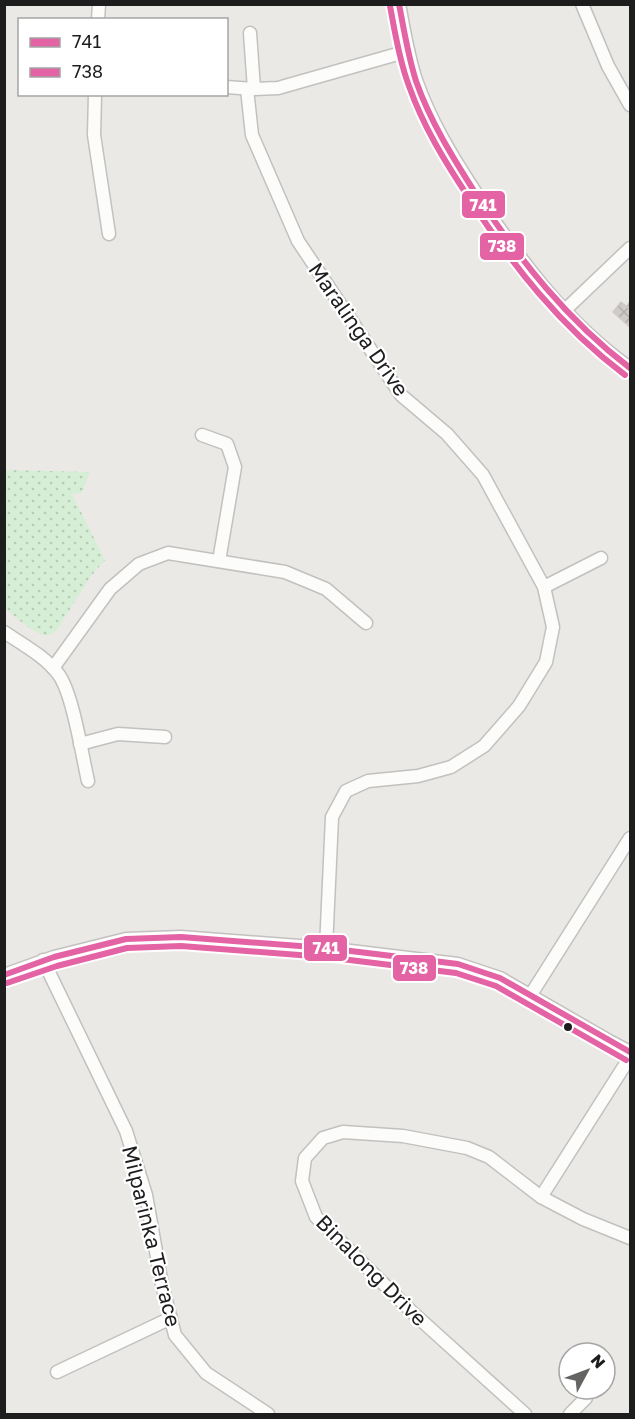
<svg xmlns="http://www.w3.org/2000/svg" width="635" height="1419" font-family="'Golos Text',sans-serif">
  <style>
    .park { fill: url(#park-dots) }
    .shadow { fill: #0003 }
    .building { fill: url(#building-cross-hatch); stroke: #cecbc8; stroke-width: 1.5 }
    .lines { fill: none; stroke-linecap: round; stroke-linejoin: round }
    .minor-casing { stroke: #c2c1c0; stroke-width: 15 }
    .minor { stroke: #fcfcfb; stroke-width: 12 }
    .bus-1-casing { stroke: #fff; stroke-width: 10 }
    .bus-2-casing { stroke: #fff; stroke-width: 10 }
    .bus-1 { stroke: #e463a4; stroke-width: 6 }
    .bus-2 { stroke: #e463a4; stroke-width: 6 }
    .bus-dot { fill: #1d1d1d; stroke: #fff; stroke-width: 2 }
    .labels { text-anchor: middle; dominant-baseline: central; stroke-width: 4.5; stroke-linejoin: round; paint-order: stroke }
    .street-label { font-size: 21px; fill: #1d1d1d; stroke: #fff }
    .line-badge { stroke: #fff; stroke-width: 2 }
    .badge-label { font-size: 16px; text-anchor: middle; font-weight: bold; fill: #fff }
  </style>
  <defs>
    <pattern id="park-dots" width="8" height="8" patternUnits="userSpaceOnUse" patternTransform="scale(1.5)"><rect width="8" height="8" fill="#d6eed6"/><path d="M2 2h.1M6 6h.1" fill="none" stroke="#b7ccb7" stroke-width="1.8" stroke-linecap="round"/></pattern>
    <pattern id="building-cross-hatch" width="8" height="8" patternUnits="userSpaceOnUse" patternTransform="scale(1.5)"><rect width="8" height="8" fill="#cecbc9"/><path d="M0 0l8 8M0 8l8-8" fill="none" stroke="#b0aeac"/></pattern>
  </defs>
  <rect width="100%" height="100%" fill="#ebe9e6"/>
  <path class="park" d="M5 470 90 472 82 493 72 494 105 560 91 576 57 630C54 632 50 636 45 635 34 634 13 615 5 608Z"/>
  <polygon class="shadow" points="630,300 630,326 620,318"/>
  <polygon class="building" points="621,302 630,309 630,327 613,312"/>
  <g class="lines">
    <g class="minor-casing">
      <g id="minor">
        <path d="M399 4C404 30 408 56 416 80 430 120 451 155 474 190 516 256 565 322 630 368"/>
        <polyline points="582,4 608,66 630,105"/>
        <polyline points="98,20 99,4"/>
        <polyline points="250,33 254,89"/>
        <polyline points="226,87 254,89 278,88 408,51"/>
        <polyline points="247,89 252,135 298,241 401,395 447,434 483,475 544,587 553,627 546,662 519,706 484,746 451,767 418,776 368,781 346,791 332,817 326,948"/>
        <polyline points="95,94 94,135 109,234"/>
        <polyline points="565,310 630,248"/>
        <polyline points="202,435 227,444 235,467 219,561"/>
        <polyline points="544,587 601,558"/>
        <path d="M4 632C22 644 46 657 59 675 73 695 82 755 88 781"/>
        <polyline points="53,668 110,589 139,564 168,553 285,572 326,589 366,623"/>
        <polyline points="80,744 118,734 165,737"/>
        <polyline points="43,960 126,1131 146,1195 162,1285 175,1335 206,1373 268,1414"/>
        <polyline points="4,975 54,957 126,939 181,937 326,948 458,964 500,978 609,1041 630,1052"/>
        <polyline points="530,996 630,838"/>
        <polyline points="541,1197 630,1057"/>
        <polyline points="57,1372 171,1318"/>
        <polyline points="525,1414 412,1312 316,1217 302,1181 305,1158 323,1138 343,1132 403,1136 467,1148 489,1157 541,1197 583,1219 630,1238"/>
        <polyline points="570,1414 586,1398"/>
      </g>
    </g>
    <use href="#minor" class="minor"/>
    <g class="bus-1-casing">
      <g id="bus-1">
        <path d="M399 4C404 30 408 56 416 81 430 121 453 158 476 194 520 260 567 320 630 368"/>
        <polyline points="4,975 54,957 126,939 181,937 326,948 458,964 500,978 630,1052"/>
      </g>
    </g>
    <g class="bus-2-casing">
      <g id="bus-2">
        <path d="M390 6C395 32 399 60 409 86 423 126 445 162 469 198 512 265 560 326 625 375"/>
        <polyline points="7,983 57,966 127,948 181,946 325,957 456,973 496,986 626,1060"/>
      </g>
    </g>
    <use href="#bus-1" class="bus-1"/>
    <use href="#bus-2" class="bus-2"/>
  </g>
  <circle class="bus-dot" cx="568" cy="1027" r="5"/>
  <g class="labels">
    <g class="street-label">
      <text transform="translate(359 329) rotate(55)">Maralinga Drive</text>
      <text transform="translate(152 1236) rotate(76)">Milparinka Terrace</text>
      <text transform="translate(372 1270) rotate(45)">Binalong Drive</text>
    </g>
  </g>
  <g class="line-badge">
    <rect x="461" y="190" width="45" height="29" rx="6" fill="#e463a4"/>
    <rect x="479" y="232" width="46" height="29" rx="6" fill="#e463a4"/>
    <rect x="303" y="934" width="45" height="28" rx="6" fill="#e463a4"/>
    <rect x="392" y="954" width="45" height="28" rx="6" fill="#e463a4"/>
  </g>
  <g class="badge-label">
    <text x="483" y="211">741</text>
    <text x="502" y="252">738</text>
    <text x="326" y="954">741</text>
    <text x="414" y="974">738</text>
  </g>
  <rect width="635" height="1419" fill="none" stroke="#1d1d1d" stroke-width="12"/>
  <rect x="18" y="18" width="210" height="78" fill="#ffffff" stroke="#a5a5a5" stroke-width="1.5"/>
  <rect x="30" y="38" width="30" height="9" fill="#e463a4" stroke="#a5a5a5" stroke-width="1.5"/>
  <text x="72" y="48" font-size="18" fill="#1d1d1d">741</text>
  <rect x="30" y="68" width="30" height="9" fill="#e463a4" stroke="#a5a5a5" stroke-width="1.5"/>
  <text x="72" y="78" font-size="18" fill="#1d1d1d">738</text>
  <g transform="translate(587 1371) rotate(49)"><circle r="28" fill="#ffffff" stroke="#a5a5a5" stroke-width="1.5"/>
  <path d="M0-4.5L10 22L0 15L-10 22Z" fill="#656463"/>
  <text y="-9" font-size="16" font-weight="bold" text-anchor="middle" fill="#1d1d1d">N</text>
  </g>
</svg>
